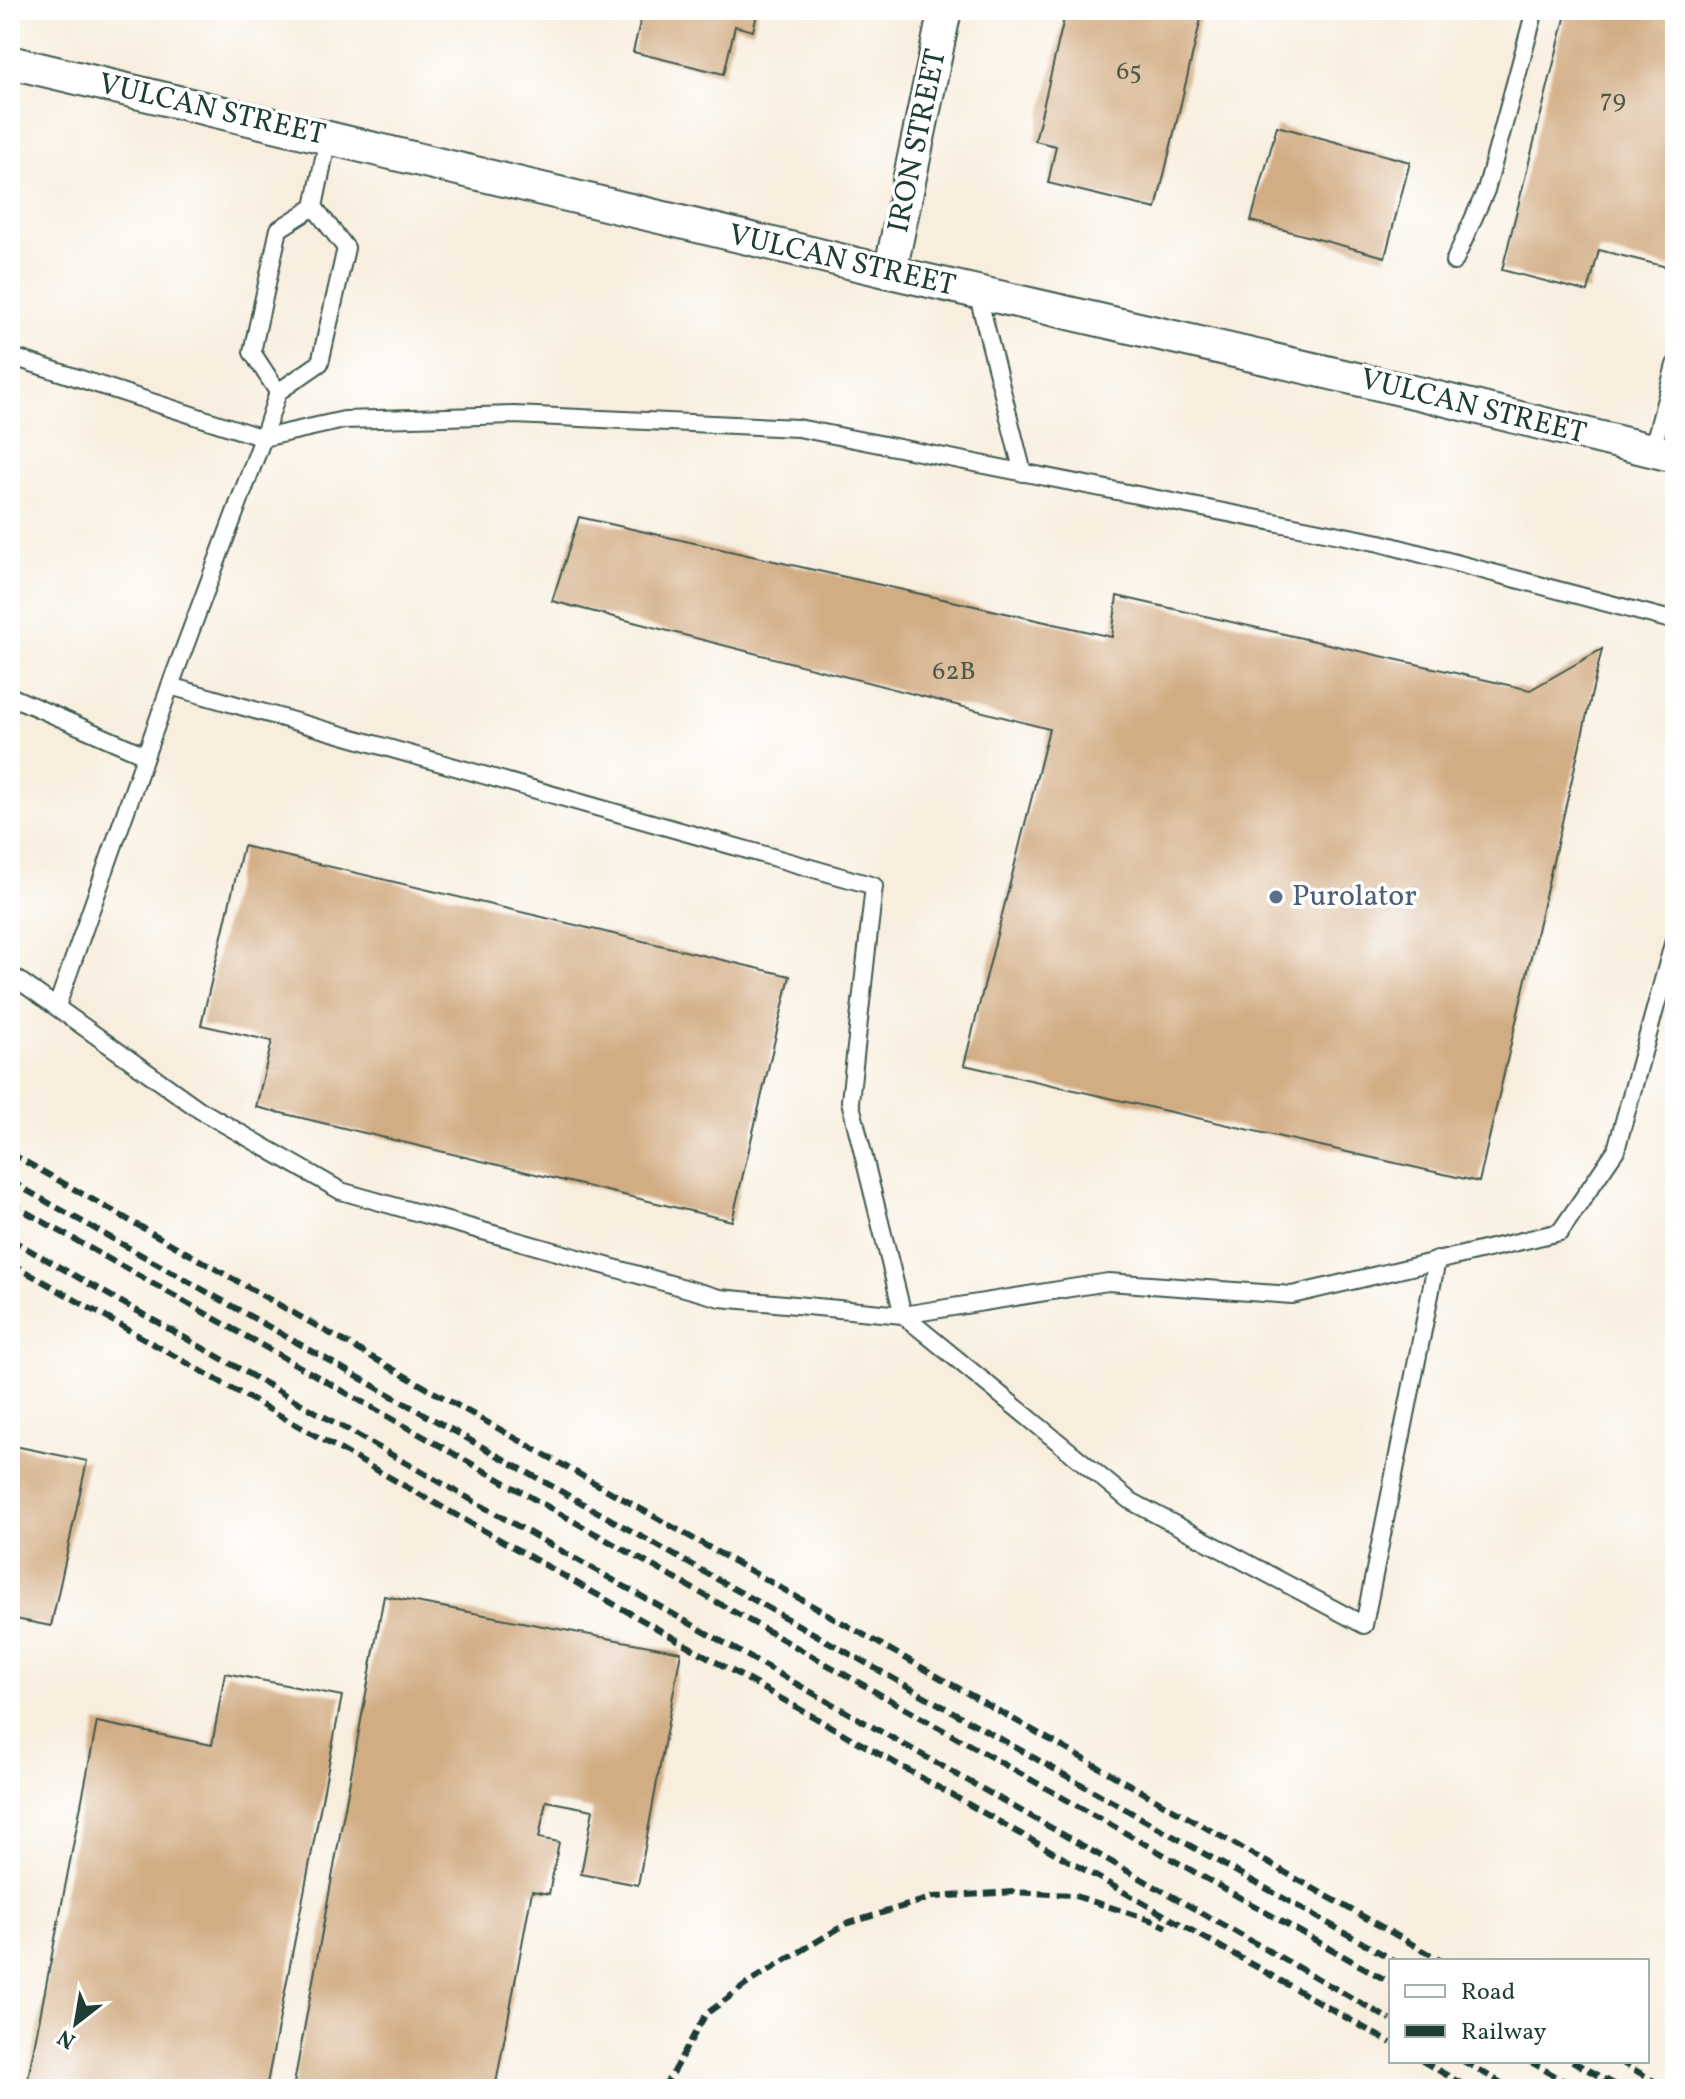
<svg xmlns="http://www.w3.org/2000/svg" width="1685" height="2099" font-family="Vollkorn,serif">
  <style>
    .building { fill: #d2ac82 }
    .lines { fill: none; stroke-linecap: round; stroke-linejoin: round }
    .lane-casing { stroke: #40584e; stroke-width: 20 }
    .street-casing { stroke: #40584e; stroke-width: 36 }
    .lane { stroke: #fff; stroke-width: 16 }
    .street { stroke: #fff; stroke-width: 32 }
    .rail { stroke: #1f3d34; stroke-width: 6; stroke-dasharray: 12 6; stroke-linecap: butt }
    .service-dot { fill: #5c6f8a; stroke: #fff; stroke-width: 3 }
    .labels { text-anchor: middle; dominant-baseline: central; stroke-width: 7; stroke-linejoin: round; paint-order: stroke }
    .number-label { font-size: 26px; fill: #4c5948 }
    .street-label { font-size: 30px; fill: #1f3d34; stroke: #fff }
    .service-label { font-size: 30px; fill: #4e5e75; stroke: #fff; text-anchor: start }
  </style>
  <rect width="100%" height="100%" fill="#fff"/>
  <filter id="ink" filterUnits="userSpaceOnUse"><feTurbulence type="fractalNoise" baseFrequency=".0125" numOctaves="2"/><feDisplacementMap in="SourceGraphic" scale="16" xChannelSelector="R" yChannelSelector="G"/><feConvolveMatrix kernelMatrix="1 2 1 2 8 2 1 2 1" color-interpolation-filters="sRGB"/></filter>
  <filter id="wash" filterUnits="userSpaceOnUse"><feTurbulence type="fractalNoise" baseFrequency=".006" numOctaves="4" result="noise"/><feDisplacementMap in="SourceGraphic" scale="32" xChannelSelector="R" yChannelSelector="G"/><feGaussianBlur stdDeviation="1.8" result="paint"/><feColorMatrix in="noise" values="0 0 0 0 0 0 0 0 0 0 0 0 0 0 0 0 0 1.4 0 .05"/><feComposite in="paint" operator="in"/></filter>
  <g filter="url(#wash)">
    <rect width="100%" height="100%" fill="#f8eede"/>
    <g id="blocks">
      <g class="building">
        <polygon points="643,10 758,10 753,31 735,26 724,74 633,52"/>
        <polygon points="1066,10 1203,10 1156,209 1048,183 1056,146 1035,141"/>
        <polygon points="1567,10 1675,10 1675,269 1599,250 1588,292 1502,270"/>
        <polygon points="1277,126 1410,162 1385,257 1251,221"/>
        <polygon points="579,517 1112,637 1117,596 1530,690 1602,649 1479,1182 964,1065 1049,729 552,601"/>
        <polygon points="243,846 790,976 732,1221 256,1107 272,1041 201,1025"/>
        <polygon points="10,1445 87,1461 51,1626 10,1618"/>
        <polygon points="384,1596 681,1652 638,1885 581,1874 593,1810 546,1801 539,1838 559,1842 549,1894 532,1891 495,2089 293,2089"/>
        <polygon points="225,1673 342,1696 266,2089 26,2089 97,1722 212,1745"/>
      </g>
    </g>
  </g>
  <g filter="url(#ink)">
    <use href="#blocks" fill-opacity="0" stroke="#40584e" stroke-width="2"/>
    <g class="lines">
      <g class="lane-casing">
        <g id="lane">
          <polyline points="314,207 346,248 320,363 278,392 252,352 279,229 314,207 328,138"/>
          <polyline points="1454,262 1486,190 1535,10"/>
          <polyline points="977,292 1023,473"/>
          <polyline points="10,356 263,438 344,420 514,415 798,428 1380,543 1675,621"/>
          <polyline points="1652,451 1675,365"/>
          <polyline points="170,686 874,886 850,1101 903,1315 1129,1500 1364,1625 1437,1260"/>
          <polyline points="10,696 145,755"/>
          <polyline points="10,974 200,1110 341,1191 720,1298 903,1315 1108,1282 1292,1295 1560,1232 1616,1150 1675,937"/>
          <polyline points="57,1006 170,686 263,438 278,392"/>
        </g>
      </g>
      <g class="street-casing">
        <g id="street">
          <polyline points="10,62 890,272 1422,394 1675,456"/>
          <polyline points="890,272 945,10"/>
        </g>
      </g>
      <use href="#lane" class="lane"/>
      <use href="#street" class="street"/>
      <g class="rail">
        <polyline points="10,1153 1442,1961"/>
        <polyline points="10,1181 1395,1961"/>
        <polyline points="10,1203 1391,1983"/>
        <polyline points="10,1239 1391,2020"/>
        <polyline points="10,1263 1391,2043"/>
        <polyline points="1422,2061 1471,2089"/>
        <polyline points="1463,2061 1512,2089"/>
        <polyline points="1529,2061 1578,2089"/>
        <polyline points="1572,2061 1622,2089"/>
        <polyline points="1619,2061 1668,2089"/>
        <polyline points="663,2089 706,2014 751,1981 846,1924 934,1897 1013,1892 1072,1895 1157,1922 1167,1927"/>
      </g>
    </g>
  </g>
  <circle class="service-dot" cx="1276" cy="897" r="8"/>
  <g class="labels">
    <g class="number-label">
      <text x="1129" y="72">65</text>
      <text x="1613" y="100">79</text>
      <text x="954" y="672">62B</text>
    </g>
    <g class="street-label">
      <text transform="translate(212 110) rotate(13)">VULCAN STREET</text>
      <text transform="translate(918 141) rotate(-78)">IRON STREET</text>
      <text transform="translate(842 261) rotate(13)">VULCAN STREET</text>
      <text transform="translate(1473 407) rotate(14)">VULCAN STREET</text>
    </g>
    <g class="service-label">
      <text x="1292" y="897">Purolator</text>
    </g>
  </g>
  <rect width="1685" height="2099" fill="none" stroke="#fff" stroke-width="40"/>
  <rect x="1389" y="1959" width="260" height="104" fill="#ffffff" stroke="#a5b1ae" stroke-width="2"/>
  <rect x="1405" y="1985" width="40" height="12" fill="#ffffff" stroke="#a5b1ae" stroke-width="2"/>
  <text x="1461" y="1999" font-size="24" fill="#1f3d34">Road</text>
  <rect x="1405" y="2025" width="40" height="12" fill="#1f3d34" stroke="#a5b1ae" stroke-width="2"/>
  <text x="1461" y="2039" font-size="24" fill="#1f3d34">Railway</text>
  <g transform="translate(76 2023) rotate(211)" stroke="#ffffff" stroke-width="6" paint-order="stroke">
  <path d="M0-6L14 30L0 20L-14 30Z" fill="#1f3d34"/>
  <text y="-12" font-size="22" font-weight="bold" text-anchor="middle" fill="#1f3d34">N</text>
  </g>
</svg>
